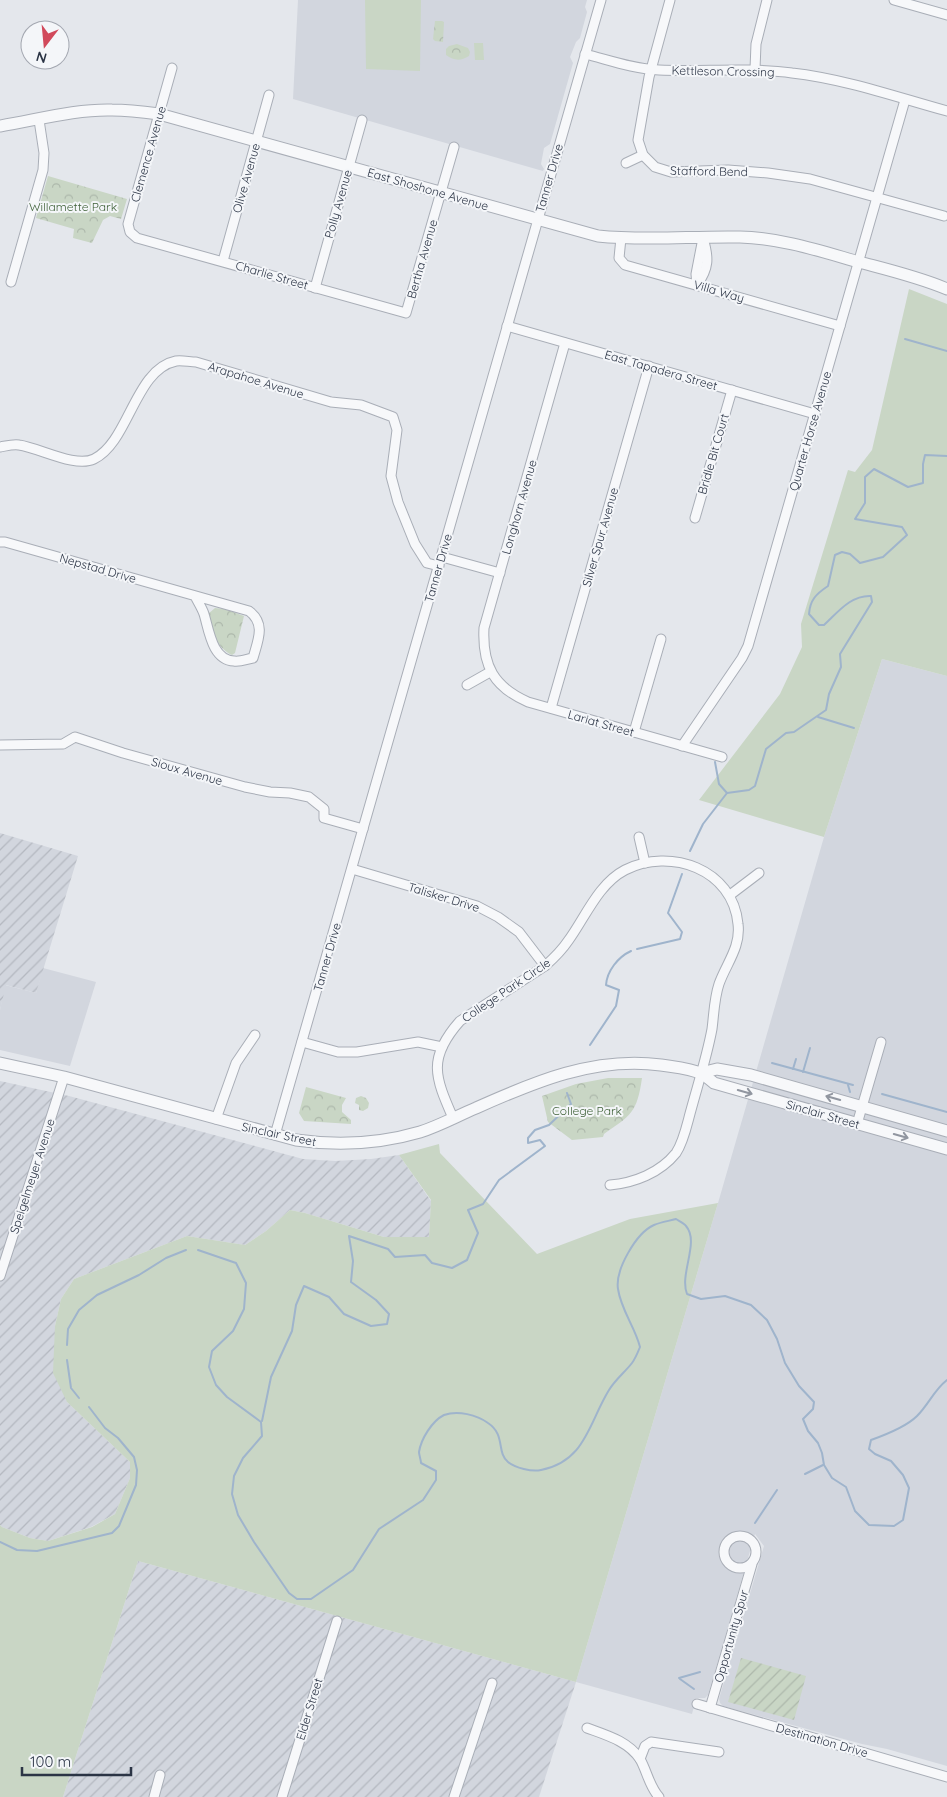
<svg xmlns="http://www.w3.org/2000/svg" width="947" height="1797" font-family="Quicksand,sans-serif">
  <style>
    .built { fill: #d2d6de }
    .industrial { fill: url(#industrial-furrows) }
    .grass { fill: #c9d6c5 }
    .forest { fill: url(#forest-crowns) }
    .garden { fill: url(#garden-furrows) }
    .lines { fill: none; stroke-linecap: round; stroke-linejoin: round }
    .stream { stroke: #9fb4cc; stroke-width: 2 }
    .minor-casing { stroke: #a9aeb7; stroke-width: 11 }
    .tertiary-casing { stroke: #a9aeb7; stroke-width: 13 }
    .minor { stroke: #f7f8fa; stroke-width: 9 }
    .tertiary { stroke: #f7f8fa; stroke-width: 11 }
    .oneway { stroke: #9196a0 }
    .labels { text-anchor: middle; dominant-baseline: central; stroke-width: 4; stroke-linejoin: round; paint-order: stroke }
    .street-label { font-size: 12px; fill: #2b3445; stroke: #f4f6f9 }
    .park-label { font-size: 12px; fill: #3f6138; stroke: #f4f6f9 }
  </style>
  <defs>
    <pattern id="industrial-furrows" width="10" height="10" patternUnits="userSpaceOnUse" patternTransform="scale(1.25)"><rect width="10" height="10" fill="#d2d6de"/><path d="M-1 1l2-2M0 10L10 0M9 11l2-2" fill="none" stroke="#b4b8c0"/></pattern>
    <pattern id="forest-crowns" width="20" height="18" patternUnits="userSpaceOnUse" patternTransform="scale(1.25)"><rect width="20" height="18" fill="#c9d6c5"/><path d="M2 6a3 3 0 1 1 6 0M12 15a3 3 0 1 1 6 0" fill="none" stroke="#adb8ab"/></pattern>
    <pattern id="garden-furrows" width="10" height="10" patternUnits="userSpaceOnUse" patternTransform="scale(1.25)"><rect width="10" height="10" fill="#c9d6c5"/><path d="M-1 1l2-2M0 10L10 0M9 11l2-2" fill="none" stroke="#adb8ab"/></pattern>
  </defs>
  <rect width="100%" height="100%" fill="#e4e7ec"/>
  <g class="built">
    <polygon points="298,0 587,0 585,7 587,12 580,38 576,42 570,57 573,63 550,144 544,148 541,164 544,169 543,171 293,99"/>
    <polygon points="882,659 947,676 947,1766 887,1749 862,1744 723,1706 720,1703 719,1699 764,1546 755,1534 708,1695 705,1698 696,1698 692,1714 576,1682 718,1203 824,837"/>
    <polygon points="43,968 96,982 70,1066 0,1050 0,1010 5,985 36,993"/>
  </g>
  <g class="industrial">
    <polygon points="0,833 78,856 36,993 6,985 0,1010"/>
    <polygon points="0,1081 69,1096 303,1159 335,1161 371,1159 399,1155 431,1201 429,1237 384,1237 305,1213 290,1210 266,1231 245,1245 187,1236 74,1279 61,1299 55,1326 67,1402 130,1462 130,1478 115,1514 91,1527 48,1541 30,1538 2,1527 0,1525"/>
    <polygon points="138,1561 576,1682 539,1797 63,1797"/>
  </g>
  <g class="grass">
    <polygon points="365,0 421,0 420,71 366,69"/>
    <polygon points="474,43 483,43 484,60 475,60"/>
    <polygon points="909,289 947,304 947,676 882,659 824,837 699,800 780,694 802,647 801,624 848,470 855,472 872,450"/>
    <polygon points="439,1144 440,1153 537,1254 630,1219 718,1203 576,1682 138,1561 63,1797 0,1797 0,1525 2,1527 30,1538 48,1541 92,1527 115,1514 130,1478 130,1462 67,1402 53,1373 55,1326 61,1299 74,1279 187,1236 245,1245 266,1231 290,1210 305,1213 384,1237 429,1237 431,1200 399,1155"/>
  </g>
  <g class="forest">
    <polygon points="435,21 442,21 444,22 443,42 435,41 433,39"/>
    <path d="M457 44 468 48 470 52 469 56C461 61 454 61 446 55V49L449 46Z"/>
    <polygon points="48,176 127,199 121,219 110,216 103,220 92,243 73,238 74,229 36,218"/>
    <path d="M215 608 225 609 244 616 235 653 232 655C215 647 213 630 208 614Z"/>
    <path d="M608 1078H642C637 1113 631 1115 604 1134L603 1137 572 1140 548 1122 542 1096 576 1084Z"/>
    <polygon points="306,1087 346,1098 342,1105 342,1112 351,1120 351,1124 304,1121 299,1113"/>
    <polygon points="361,1096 366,1098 369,1103 368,1108 363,1111 359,1110 359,1105 355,1103 356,1098"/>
  </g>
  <polygon class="garden" points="741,1658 806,1676 794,1720 728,1702"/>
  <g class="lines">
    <g class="stream">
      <polyline points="905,339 947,351"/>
      <polyline points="818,717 854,728"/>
      <polyline points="715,762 719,784 727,793"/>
      <path d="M690 851 703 824 727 793 749 790 755 786 766 749 786 733 794 732 826 710 829 694 841 667 840 654 872 602 871 596C851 595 838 612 824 625H819L809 614C810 600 816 594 828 586L835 555 842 552 850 554 860 563 883 557 907 535 902 527 855 519 865 503V477L874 469 908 487 923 483V464L925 455 947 456"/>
      <polyline points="637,949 680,939 682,932 668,913 682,874"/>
      <path d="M590 1045 616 1006 619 990 606 985C607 971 618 957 631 951"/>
      <polyline points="772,1063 853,1085"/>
      <polyline points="793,1069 796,1059"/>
      <polyline points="803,1072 810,1048"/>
      <polyline points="848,1085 850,1092"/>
      <polyline points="882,1094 947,1112"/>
      <path d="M198 1250 236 1263 246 1283 244 1309 233 1331 212 1351 209 1367 216 1385 227 1397 261 1422 262 1436 243 1458 234 1476 232 1494 238 1515 254 1542 289 1593 297 1599H311L353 1570 379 1529 423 1500 436 1480V1471L421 1463C421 1460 419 1455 419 1452 421 1439 432 1421 444 1415 458 1410 477 1415 488 1423 506 1435 496 1452 508 1462 515 1468 532 1472 541 1470 586 1461 589 1422 609 1390 615 1380 625 1372 632 1363 635 1359 638 1352 640 1347 635 1327 621 1310 618 1289 615 1270 636 1233 654 1225 661 1222 669 1221 676 1219 679 1221 684 1223 686 1226 700 1242 679 1274 687 1294L701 1299 725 1296 751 1305 767 1320 777 1339 785 1363 799 1386 814 1402 813 1409 803 1419 808 1431 818 1443 822 1453 824 1465 832 1478 846 1487 855 1511 869 1525 894 1526 903 1520 909 1488 903 1475 891 1461 875 1454 869 1449 871 1440C885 1435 907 1426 917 1416 929 1404 934 1390 947 1380"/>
      <polyline points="67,1345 68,1329 79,1310 97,1295 139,1275 166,1258 186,1250"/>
      <polyline points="67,1360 71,1388 79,1398"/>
      <polyline points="262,1421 271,1377 292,1331 296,1305 304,1286 329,1297 344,1314 371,1326 387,1324 389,1314 376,1300 351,1282 353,1261 349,1236 388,1249 395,1257 425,1255 432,1263 452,1268 467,1260 478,1233 468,1210 483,1204 499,1180 545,1146 540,1140 528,1143 528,1138 535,1130 549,1125 571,1104 567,1093"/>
      <polyline points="805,1474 823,1465"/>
      <polyline points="755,1523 777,1490"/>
      <polyline points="0,1542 17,1550 37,1551 112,1533 119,1526 136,1485 137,1470 134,1457 118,1438 105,1428 89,1407"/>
      <polyline points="679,1678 700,1672"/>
      <polyline points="680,1679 694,1689"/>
    </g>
    <g class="minor-casing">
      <g id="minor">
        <polyline points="670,0 649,77 638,140 643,155 655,167 671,172 728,170 768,173 810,179 944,216"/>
        <polyline points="894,0 947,15"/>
        <path d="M585 54C609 60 634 69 659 70 704 72 748 67 792 73 845 79 896 97 947 111"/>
        <polyline points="172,68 128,224 130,232 137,238 406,313 454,147"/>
        <polyline points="755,69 756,44 767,0"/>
        <polyline points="626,163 643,155"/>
        <polyline points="621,238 619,258 625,265 840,326"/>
        <polyline points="223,261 269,95"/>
        <polyline points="11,282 43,170 44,153 39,120"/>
        <path d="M697 285C709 268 709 258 703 238"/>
        <polyline points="697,285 696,274 703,238"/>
        <polyline points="315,288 362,120"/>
        <polyline points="507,326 815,414"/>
        <path d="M565 343 484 628C482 666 494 687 528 702L722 757"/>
        <path d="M0 447C6 446 13 444 19 445 40 448 75 468 94 459 129 442 135 369 176 361 182 360 190 362 196 362L331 402 361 405 393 417 397 430 391 476 398 502 415 544 427 563 439 566"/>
        <polyline points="695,518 732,390"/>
        <path d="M0 542H5L249 611C266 624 258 640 253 658 247 659 240 662 234 661 212 660 209 630 204 614 202 608 198 602 195 596"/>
        <polyline points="442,557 500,573"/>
        <polyline points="467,685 490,672"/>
        <polyline points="551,708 649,366"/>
        <polyline points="634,732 661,639"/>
        <polyline points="0,745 63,744 75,737 123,753 245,787 270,792 290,793 309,797 324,809 324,818 363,829"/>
        <polyline points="682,746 742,658 748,646 905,100"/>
        <polyline points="639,837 645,863"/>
        <polyline points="352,869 477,906 498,917 519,932 545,966"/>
        <polyline points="730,895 759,873"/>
        <polyline points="302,1042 338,1052 357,1052 418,1042 442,1047"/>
        <path d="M453 1118C435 1077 427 1058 460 1021L545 966C554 958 562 950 568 941 585 918 598 884 625 870 670 847 733 869 738 924 741 947 726 964 719 984 714 999 714 1014 712 1029 707 1056 698 1084 691 1110 687 1124 684 1141 676 1153 660 1173 634 1183 610 1185"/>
        <polyline points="216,1119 236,1063 255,1035"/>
        <polyline points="857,1124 881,1042"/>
        <polyline points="275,1135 601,0"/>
        <polyline points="0,1276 64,1077"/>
        <circle cx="740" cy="1552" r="16"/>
        <polyline points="697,1704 947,1777"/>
        <polyline points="710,1708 752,1564"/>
        <path d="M587 1728C606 1735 628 1741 640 1759 647 1771 649 1786 659 1797"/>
        <polyline points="640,1759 645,1746 651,1742 719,1752"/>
        <polyline points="154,1797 160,1775"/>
        <polyline points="282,1797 337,1621"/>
        <polyline points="454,1797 492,1683"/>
      </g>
    </g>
    <g class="tertiary-casing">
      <g id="tertiary">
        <path d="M0 126C37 120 75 109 112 110 128 110 144 112 159 114L598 236C645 241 692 236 740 237 781 238 820 251 859 262 889 270 919 277 947 289"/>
        <path d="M0 1063 64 1077 296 1140C338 1146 379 1144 420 1132 439 1126 457 1116 476 1108 534 1082 595 1056 661 1065 673 1067 690 1068 702 1074 706 1076 710 1080 714 1083L947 1149"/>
        <polyline points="701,1073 717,1069 751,1075 947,1131"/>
      </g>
    </g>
    <use href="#minor" class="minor"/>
    <use href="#tertiary" class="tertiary"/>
  </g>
  <defs><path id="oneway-shaft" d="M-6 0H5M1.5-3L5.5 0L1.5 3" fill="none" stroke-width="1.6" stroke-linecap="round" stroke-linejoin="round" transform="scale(1.25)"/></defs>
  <g class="oneway">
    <use href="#oneway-shaft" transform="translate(745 1092) rotate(16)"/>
    <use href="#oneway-shaft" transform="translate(833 1098) rotate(-164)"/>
    <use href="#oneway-shaft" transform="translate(901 1136) rotate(16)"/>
  </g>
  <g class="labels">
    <g class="street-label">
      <text transform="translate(723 71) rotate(1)">Kettleson Crossing</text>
      <text transform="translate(148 154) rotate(-74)">Clemence Avenue</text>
      <text transform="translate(709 171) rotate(1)">Stafford Bend</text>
      <text transform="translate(246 178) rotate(-74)">Olive Avenue</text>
      <text transform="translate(549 178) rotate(-74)">Tanner Drive</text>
      <text transform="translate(428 189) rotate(16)">East Shoshone Avenue</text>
      <text transform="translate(338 204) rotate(-74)">Polly Avenue</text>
      <text transform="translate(422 259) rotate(-74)">Bertha Avenue</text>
      <text transform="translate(272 275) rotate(16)">Charlie Street</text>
      <text transform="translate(719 291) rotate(16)">Villa Way</text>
      <text transform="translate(661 370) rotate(16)">East Tapadera Street</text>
      <text transform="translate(256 380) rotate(17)">Arapahoe Avenue</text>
      <text transform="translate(810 431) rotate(-74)">Quarter Horse Avenue</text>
      <text transform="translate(713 454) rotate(-74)">Bridle Bit Court</text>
      <text transform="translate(519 507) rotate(-74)">Longhorn Avenue</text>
      <text transform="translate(600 537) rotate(-74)">Silver Spur Avenue</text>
      <text transform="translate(98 568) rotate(16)">Nepstad Drive</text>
      <text transform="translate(438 568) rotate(-74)">Tanner Drive</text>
      <text transform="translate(601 723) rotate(16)">Lariat Street</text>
      <text transform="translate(187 771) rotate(16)">Sioux Avenue</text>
      <text transform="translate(444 897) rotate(17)">Talisker Drive</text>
      <text transform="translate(327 957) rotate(-74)">Tanner Drive</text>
      <text transform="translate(506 990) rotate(-34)">College Park Circle</text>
      <text transform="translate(823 1114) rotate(16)">Sinclair Street</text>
      <text transform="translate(279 1134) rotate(12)">Sinclair Street</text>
      <text transform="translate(32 1176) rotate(-72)">Speigelmeyer Avenue</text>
      <text transform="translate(731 1636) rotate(-74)">Opportunity Spur</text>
      <text transform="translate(309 1709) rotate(-73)">Elder Street</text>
      <text transform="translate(822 1740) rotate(16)">Destination Drive</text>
    </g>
    <g class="park-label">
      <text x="73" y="206">Willamette Park</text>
      <text x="587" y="1110">College Park</text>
    </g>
  </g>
  <g transform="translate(45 45) rotate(196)"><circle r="24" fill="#f4f6f9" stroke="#a4a8b1"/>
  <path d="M0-4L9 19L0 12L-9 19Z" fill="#d1495b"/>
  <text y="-8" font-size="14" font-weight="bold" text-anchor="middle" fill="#2b3445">N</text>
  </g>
  <path d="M22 1767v8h109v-8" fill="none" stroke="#2b3445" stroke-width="2.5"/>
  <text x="30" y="1767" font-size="15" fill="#2b3445" stroke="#f4f6f9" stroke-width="4" paint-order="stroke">100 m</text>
</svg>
